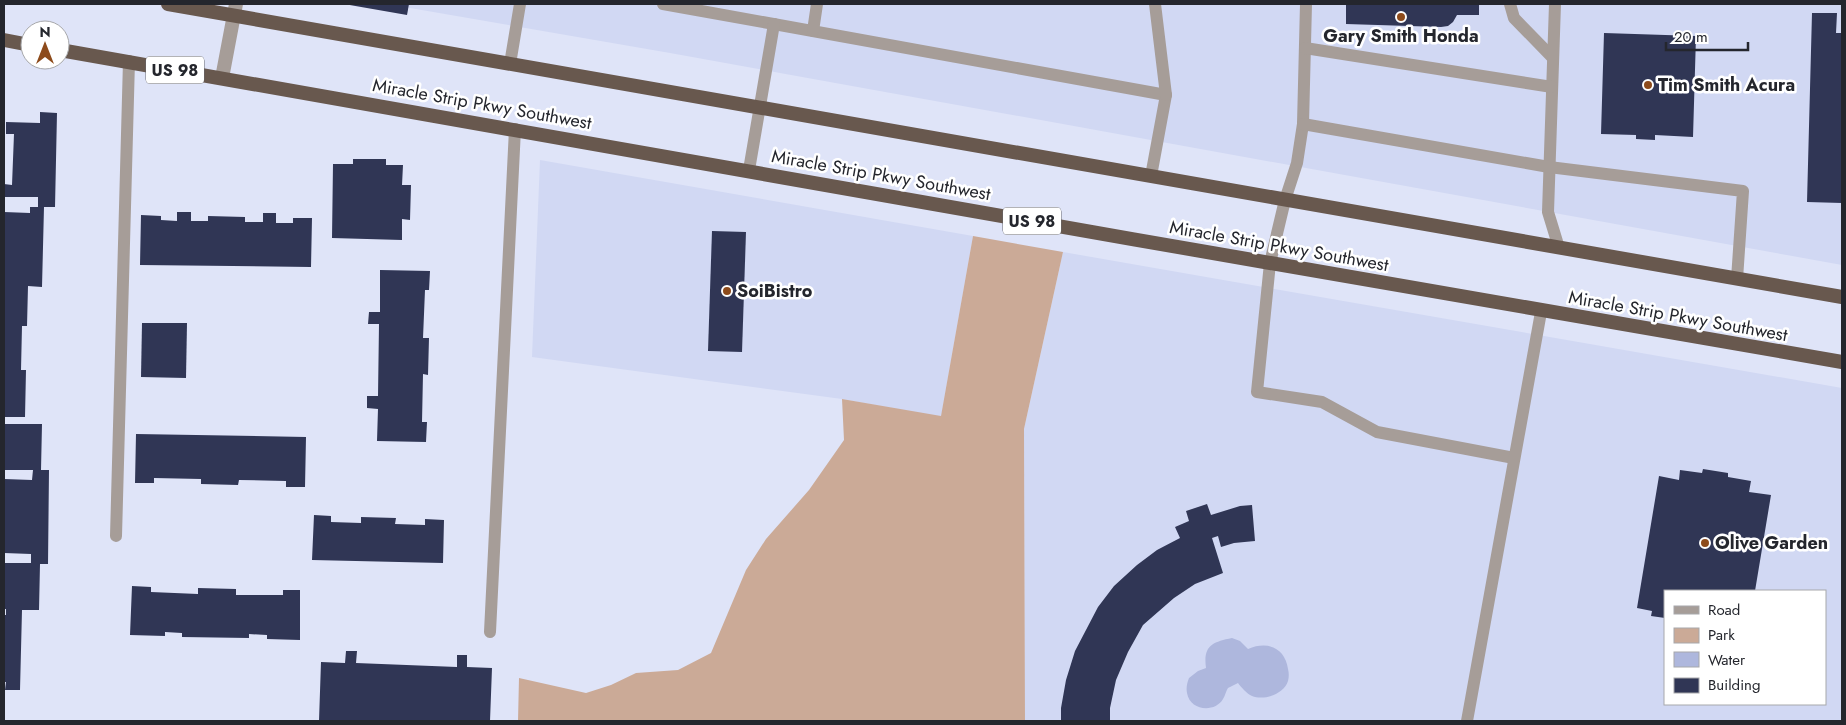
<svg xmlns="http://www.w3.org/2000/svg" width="1846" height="725" font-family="Jost,sans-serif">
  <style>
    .built { fill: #d1d8f3; fill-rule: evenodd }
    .green { fill: #cbaa97 }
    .water { fill: #aeb7dd }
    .building { fill: #303655 }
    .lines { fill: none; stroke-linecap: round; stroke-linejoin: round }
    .service { stroke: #a69d98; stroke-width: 12 }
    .tertiary { stroke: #a69d98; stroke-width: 14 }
    .trunk { stroke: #68584e; stroke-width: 14 }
    .poi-dot { fill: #8d4b1b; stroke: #fff; stroke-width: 2 }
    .labels { text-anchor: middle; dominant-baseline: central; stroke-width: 5; stroke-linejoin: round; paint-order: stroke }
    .shield { fill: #fff; stroke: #66676c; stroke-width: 1 }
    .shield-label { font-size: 16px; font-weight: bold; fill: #24262d }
    .poi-label { font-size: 18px; font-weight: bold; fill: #24262d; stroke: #fff; text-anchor: start }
    .street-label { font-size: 18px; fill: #24262d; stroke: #fff }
  </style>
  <rect width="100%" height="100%" fill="#dfe4f8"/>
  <g class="built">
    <polygon points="387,4 1842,4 1842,265 670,53"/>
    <polygon points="540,160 973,236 941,417 842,399 532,357"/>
    <path d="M1063 252 1842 388V721H1025L1024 429ZM1665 591H1825V704H1665Z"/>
  </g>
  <polygon class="green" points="973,236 1063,252 1024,429 1025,721 518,721 519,678 586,693 611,685 636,673 678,670 711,653 746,570 766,539 809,490 844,440 842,399 941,416"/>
  <path class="water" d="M1232 638 1240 641 1248 649C1267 641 1285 647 1288 669 1289 673 1289 677 1288 681 1284 694 1264 701 1252 696 1247 694 1241 687 1238 683L1228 688C1226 691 1225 696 1223 699 1215 713 1190 711 1187 693 1186 688 1187 683 1189 678L1198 671 1206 668C1203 646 1212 642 1232 638Z"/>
  <g class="building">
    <polygon points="344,4 409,4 407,15"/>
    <polygon points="1346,4 1479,4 1479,15 1457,15 1453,22 1448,26 1441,27 1346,24"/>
    <polygon points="1812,13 1837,13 1836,33 1842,33 1842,203 1807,202"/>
    <polygon points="1604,33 1696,36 1693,137 1655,135 1655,140 1636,139 1636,135 1601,134"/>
    <polygon points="40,112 57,113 55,207 44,207 42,287 28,286 27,326 22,326 21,370 26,370 25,417 4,417 4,212 30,213 30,207 38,207 38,197 4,197 4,184 12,185 14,134 6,134 6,122 40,123"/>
    <polygon points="353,159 386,159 386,165 403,165 402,185 411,185 410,220 402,219 402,240 332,238 333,164 353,164"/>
    <polygon points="177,212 191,212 191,221 208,221 208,216 245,217 245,222 263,222 263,213 276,213 276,223 293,223 293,218 312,218 311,267 140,265 141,215 161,216 161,220 177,221"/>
    <polygon points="712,231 746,232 742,352 708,351"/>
    <polygon points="380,270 430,271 429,290 425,290 423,338 429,338 428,375 423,374 422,422 427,422 426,442 377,441 378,409 367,408 367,396 378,396 379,324 368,324 369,312 380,312"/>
    <polygon points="142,323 187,323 186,378 141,377"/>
    <polygon points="4,424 42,424 41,470 49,470 48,564 40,564 39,610 22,610 20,690 5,690 6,682 4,682 4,615 6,615 6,609 4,609 4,563 31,563 31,554 4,553 4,479 32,480 33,470 4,470"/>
    <polygon points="136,434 306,437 305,487 286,487 286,481 239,480 238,485 201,484 201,479 154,478 154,483 135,483"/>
    <polygon points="1703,469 1728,473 1728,477 1751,481 1749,492 1771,495 1755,591 1665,591 1665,618 1651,616 1652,611 1637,608 1659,476 1679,480 1680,470 1702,473"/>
    <polygon points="1207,504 1211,515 1240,506 1252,505 1255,541 1234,543 1221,547 1218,536 1212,538 1223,573 1195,584 1174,598 1143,625 1128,652 1116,680 1110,708 1110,721 1061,721 1061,708 1066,680 1075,651 1098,607 1114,586 1137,565 1157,550 1180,538 1175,527 1189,521 1186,511"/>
    <polygon points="314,515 331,516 331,522 361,523 361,517 396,518 395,524 425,525 425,519 444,520 443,563 312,560"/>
    <polygon points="132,586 151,587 151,592 198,594 198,588 236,589 236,595 283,595 283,590 300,590 300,640 267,639 267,635 249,634 249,638 182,637 182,633 165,632 165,636 130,635"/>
    <polygon points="346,651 357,651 356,663 457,667 457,655 467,655 467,667 492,668 490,721 319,721 321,662 345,663"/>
  </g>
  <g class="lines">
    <g class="service">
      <polyline points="663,4 1166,95 1151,176"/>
      <polyline points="1155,4 1166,95"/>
      <polyline points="1306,4 1303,124 1297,163 1285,200 1270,263 1257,392 1322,402 1377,432 1514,458"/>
      <polyline points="1510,4 1514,18 1553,58"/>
      <polyline points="1555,4 1548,212 1559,248"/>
      <polyline points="813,31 817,4"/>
      <polyline points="1305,48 1552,87"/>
      <polyline points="510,64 520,4"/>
      <polyline points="1303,124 1549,167 1743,191 1737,279"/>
      <polyline points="749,170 774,24"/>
      <polyline points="116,536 129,61"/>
      <polyline points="490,632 515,129"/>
      <polyline points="1467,721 1541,312"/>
    </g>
    <polyline class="tertiary" points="222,78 236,4"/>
    <g class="trunk">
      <polyline points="168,4 1842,297"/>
      <polyline points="4,40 30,45"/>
      <path d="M60 50C655 151 1247 263 1842 362"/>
    </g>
  </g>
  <g class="poi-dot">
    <circle cx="1401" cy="17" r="5"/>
    <circle cx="1648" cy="85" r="5"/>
    <circle cx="727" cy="291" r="5"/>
    <circle cx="1705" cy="543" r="5"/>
  </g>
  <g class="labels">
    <g class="shield">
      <rect x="146" y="56.5" width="58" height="27" rx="4"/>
      <rect x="1003" y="207.5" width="58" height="27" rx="4"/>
    </g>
    <g class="shield-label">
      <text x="175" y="70">US 98</text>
      <text x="1032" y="221">US 98</text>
    </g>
    <g class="poi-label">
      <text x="1401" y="36" text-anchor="middle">Gary Smith Honda</text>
      <text x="1658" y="85">Tim Smith Acura</text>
      <text x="737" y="291">SoiBistro</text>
      <text x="1715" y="543">Olive Garden</text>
    </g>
    <g class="street-label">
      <text transform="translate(482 104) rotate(10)">Miracle Strip Pkwy Southwest</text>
      <text transform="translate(881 175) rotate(10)">Miracle Strip Pkwy Southwest</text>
      <text transform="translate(1279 246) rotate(10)">Miracle Strip Pkwy Southwest</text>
      <text transform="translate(1678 316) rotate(10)">Miracle Strip Pkwy Southwest</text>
    </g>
  </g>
  <rect width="1846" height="725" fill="none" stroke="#24262d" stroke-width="10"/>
  <rect x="1664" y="590" width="162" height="115" fill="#ffffff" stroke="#a7a8ab"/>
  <rect x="1674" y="606" width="25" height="8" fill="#a69d98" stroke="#a7a8ab"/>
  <text x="1708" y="615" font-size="15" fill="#24262d">Road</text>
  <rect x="1674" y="628" width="25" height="15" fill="#cbaa97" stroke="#a7a8ab"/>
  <text x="1708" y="640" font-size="15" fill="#24262d">Park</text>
  <rect x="1674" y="652" width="25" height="15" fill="#aeb7dd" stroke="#a7a8ab"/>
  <text x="1708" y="665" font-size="15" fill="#24262d">Water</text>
  <rect x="1674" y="678" width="25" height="15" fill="#303655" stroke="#a7a8ab"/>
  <text x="1708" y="690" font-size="15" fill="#24262d">Building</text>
  <g transform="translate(45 45)"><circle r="24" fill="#ffffff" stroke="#a7a8ab"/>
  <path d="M0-4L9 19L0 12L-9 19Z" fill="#8d4b1b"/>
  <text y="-8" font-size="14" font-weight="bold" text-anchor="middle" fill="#24262d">N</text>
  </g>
  <path d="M1666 42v8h82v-8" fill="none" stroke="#24262d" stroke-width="2.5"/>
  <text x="1674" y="42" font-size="15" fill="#24262d" stroke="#ffffff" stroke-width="4" paint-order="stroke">20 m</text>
</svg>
